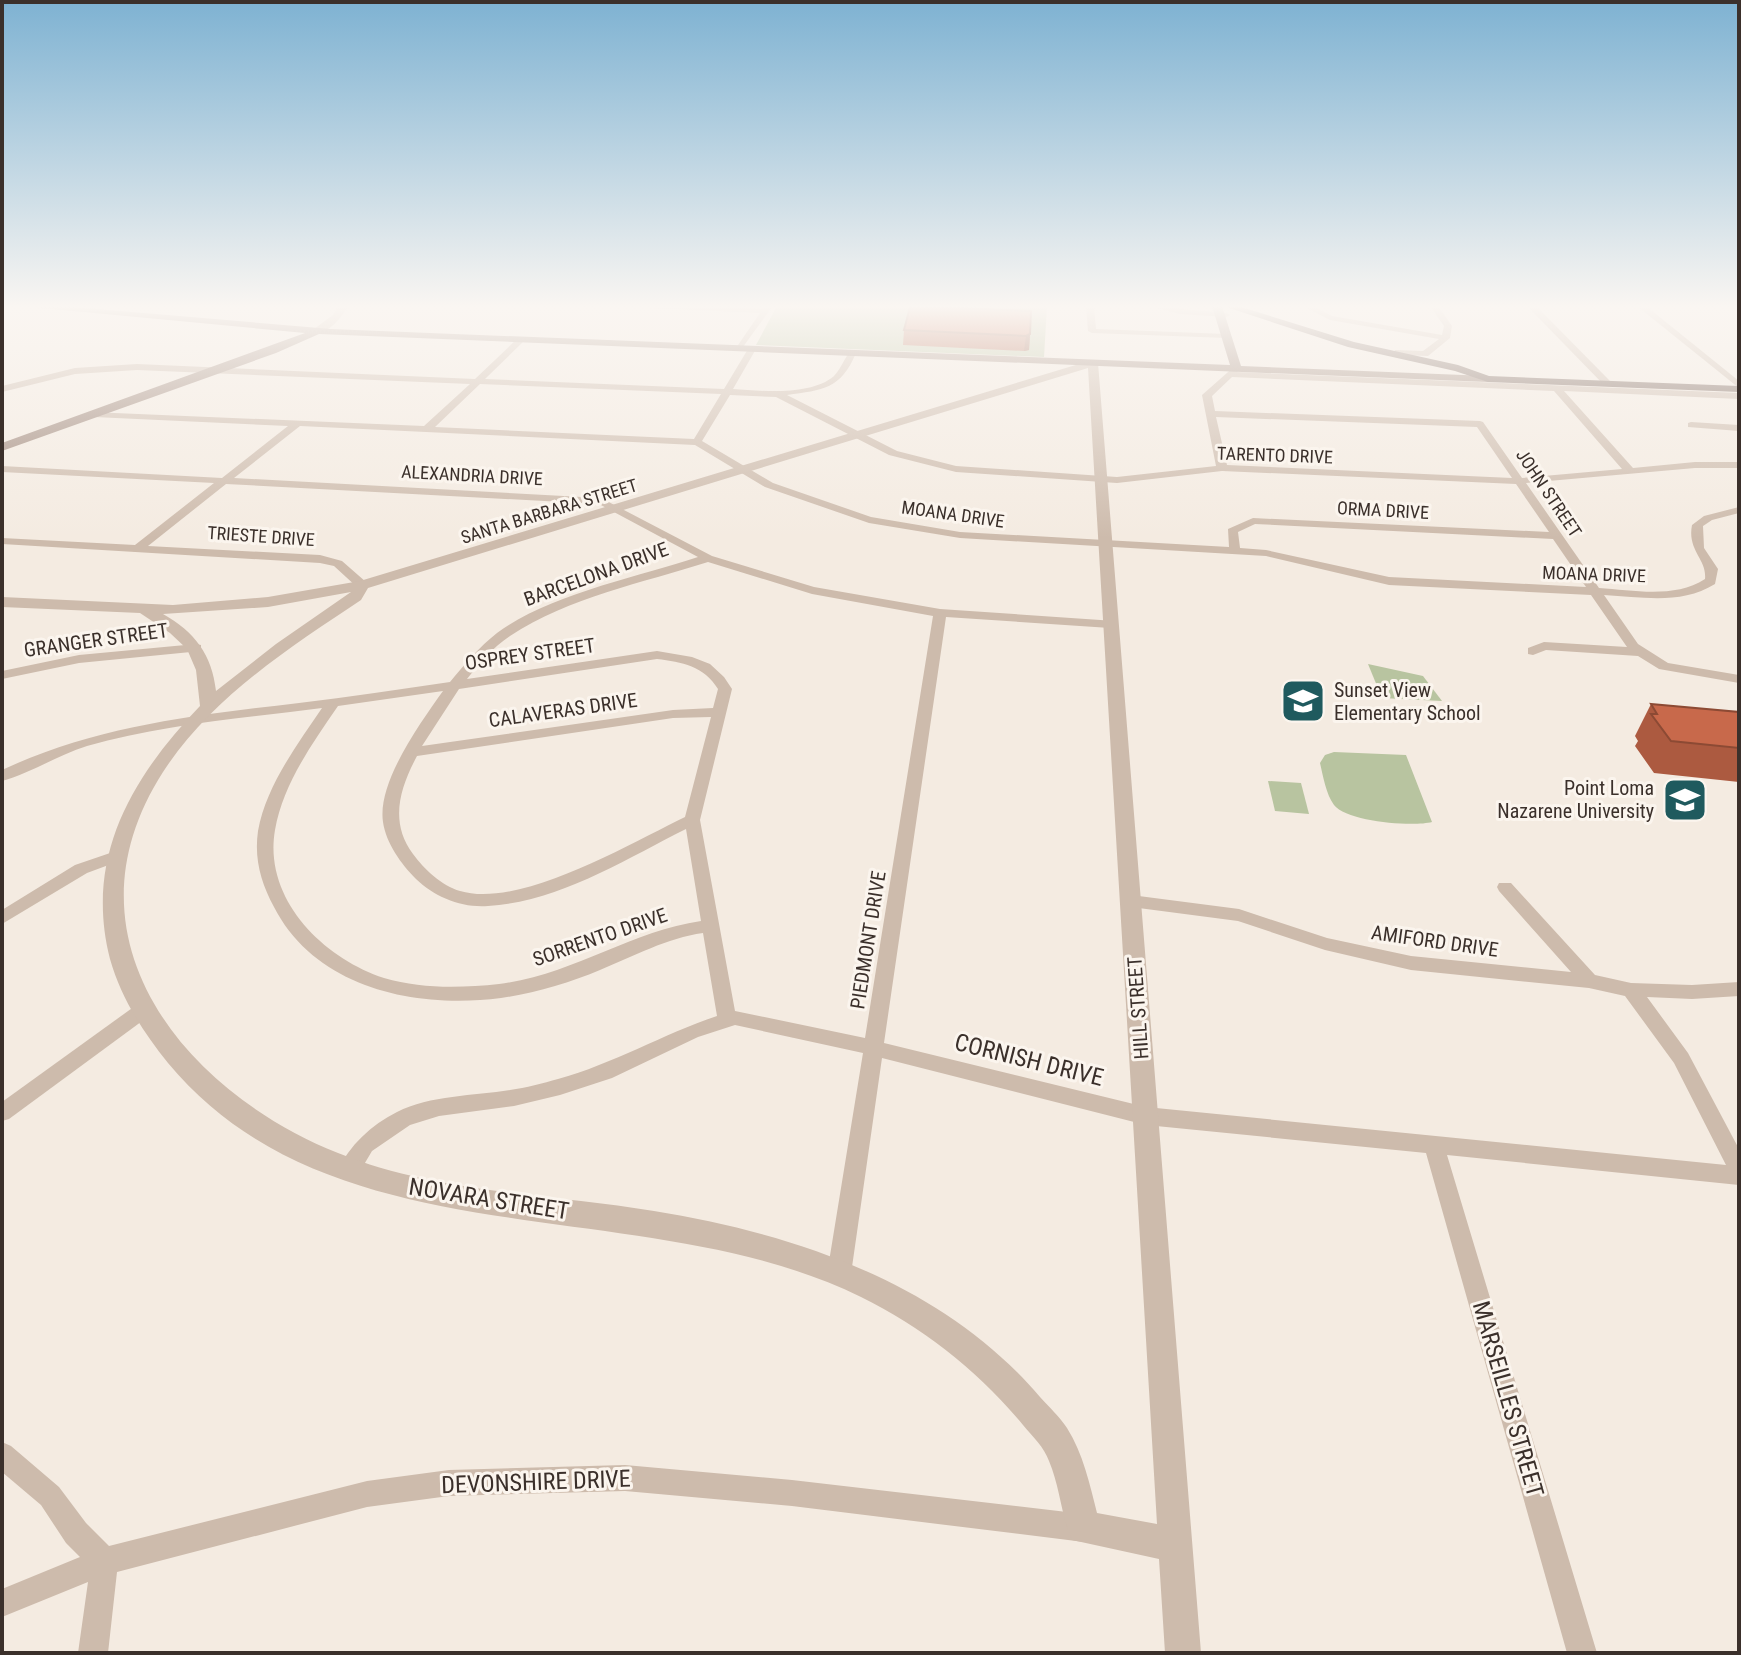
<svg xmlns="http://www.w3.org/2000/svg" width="1741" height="1655" font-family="'Roboto Condensed',sans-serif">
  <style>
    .green { fill: #b8c4a0 }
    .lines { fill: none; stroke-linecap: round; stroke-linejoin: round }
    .minor { fill: #cdbbac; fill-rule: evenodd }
    .tertiary { fill: #cdbbac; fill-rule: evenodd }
    .secondary { fill: #a18a7d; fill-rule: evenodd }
    .primary { fill: #7d675c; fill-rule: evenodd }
    .wall { fill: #ac5a40 }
    .shaded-wall { fill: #8c4a34 }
    .building { fill: #c8694b; stroke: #8c4a34; stroke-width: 2 }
    .labels { text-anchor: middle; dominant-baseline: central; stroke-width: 6; stroke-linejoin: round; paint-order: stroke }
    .far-street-label { font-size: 18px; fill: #3b302b; stroke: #fbf5ee }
    .street-label { font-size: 20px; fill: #3b302b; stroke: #fbf5ee }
    .poi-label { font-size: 20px; fill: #3b302b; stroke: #fbf5ee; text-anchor: start }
    .near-street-label { font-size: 24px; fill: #3b302b; stroke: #fbf5ee }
  </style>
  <rect width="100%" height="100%" fill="#f4ebe1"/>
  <g class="green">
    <polygon points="777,306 1047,306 1044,357 756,345"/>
    <polygon points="1368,664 1423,676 1442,701 1382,698"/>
    <path d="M1334 752 1406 755 1432 822C1413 827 1347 822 1334 805 1326 794 1323 776 1320 763L1325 755Z"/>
    <polygon points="1268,781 1301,783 1309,814 1275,811"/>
  </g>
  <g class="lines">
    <g class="minor">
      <polygon points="610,306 763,309 765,306 772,307 740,351 736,348 760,313"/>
      <polygon points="1086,306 1094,306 1096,329 1227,334 1231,336 1227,338 1092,333 1088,331"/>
      <polygon points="1149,306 1226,313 1230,315 1226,317 1180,314"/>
      <polygon points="1303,306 1313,306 1332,316 1442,335 1444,326 1430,306 1438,306 1452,326 1450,338 1428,356 1398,355 1394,352 1395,350 1423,351 1439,339 1330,320"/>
      <polygon points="1527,306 1536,306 1611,382 1611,386 1605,386"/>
      <polygon points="1637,306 1646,306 1739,381 1739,388"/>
      <path d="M518 338 525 340 485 379 724 389 748 349 752 346 756 349 733 389C761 391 811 396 834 376 842 368 844 357 852 350L856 353C841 389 823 390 787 395L897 451 956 466 1117 477 1216 466 1202 395 1236 365 1240 368 1237 372 1739 393V399L1564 391 1633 468 1695 462H1739V468H1695L1526 483 1599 588C1633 590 1674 599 1705 579 1707 559 1687 551 1692 525L1704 516 1739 507V513L1712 520 1703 526 1704 548 1718 569 1715 584C1681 605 1643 597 1604 595L1638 644 1668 663 1739 675V683L1659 669 1638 656 1546 650 1533 655 1528 654V648L1544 642 1627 647 1591 595 1389 585 1266 556 960 538 869 523 765 487 695 445 300 426 234 478 601 498 712 556 814 587 940 609 1115 621V627L1110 628 946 617 884 1043 1146 1107 1726 1165 1674 1063 1625 996 1589 988 1411 970 1325 950 1238 921 1131 907 1125 905 1122 901 1125 897 1131 895 1239 909 1327 938 1411 956 1571 972 1499 891 1497 887 1499 883H1511L1595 975 1631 983 1692 985 1739 982V996L1692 999 1647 997 1688 1053 1739 1149V1185L1447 1155 1597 1653H1567L1426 1153 1146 1125 882 1058 851 1274 847 1282 839 1285 831 1282 827 1274 863 1053 735 1025 698 1037 612 1078 560 1095 514 1106 439 1116 410 1125 372 1151 356 1178 348 1180 340 1178 337 1171C350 1145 371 1125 397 1112 430 1095 474 1096 510 1090 526 1088 543 1083 558 1079 613 1064 663 1034 717 1016L703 933C667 938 634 956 600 970 569 983 535 993 501 998 417 1009 316 989 274 907 261 883 254 859 258 831 266 786 297 745 322 708 244 718 163 724 87 746 58 755 31 773 2 781V770C96 726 196 715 299 703 349 697 400 689 450 682 465 664 479 647 497 633 548 595 637 577 698 557L599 504 226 484 148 546 320 555 342 561 366 582V588H358L334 566 320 563 2 544V538L135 545 214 483 2 472V466L222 478 288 426 94 417 89 414 91 412 424 426 470 384 137 370 75 374 2 392V386L75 368 137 364 475 379ZM1232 377 1554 391 1622 469 1522 478 1483 422 1480 421 1215 411 1212 396ZM480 384 721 394 694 439 435 427ZM730 395 776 397 889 455 956 472 1117 483 1222 471 1516 484 1549 532 1253 518 1228 529 1229 547 960 532 871 517 773 483 702 441ZM1216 417 1477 427 1512 478 1227 465ZM1255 524 1553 539 1586 587 1389 577 1266 550 1240 548 1238 532ZM708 562 812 594 933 616 865 1038 735 1011 700 820 732 689 724 677 710 664 692 657 657 651 467 679C479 664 493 647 510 636 569 597 643 583 708 562ZM657 659C682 662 704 666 718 689L713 708 673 710 422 746 459 689ZM443 691C421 722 377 782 383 822 386 843 401 864 416 879 435 897 461 908 488 906 558 902 624 860 686 829L701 921C631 931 572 975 499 984 461 988 421 989 384 978 323 958 263 899 275 830 283 784 312 744 338 706ZM711 717 685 817C631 843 520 909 460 891 442 886 424 869 413 854 389 822 400 788 417 756L673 718Z"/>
      <polygon points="1691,422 1739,425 1739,431 1688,427 1688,423"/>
      <polygon points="196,644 201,645 201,651 79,663 2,679 2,671 79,655"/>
      <polygon points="116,851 122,852 124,856 122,860 87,873 2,924 2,910 75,865"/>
      <polygon points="142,1004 149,1006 151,1011 149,1016 9,1119 2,1121 2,1102 135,1006"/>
      <polygon points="2,1442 11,1446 59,1487 86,1523 109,1546 367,1481 449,1470 625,1465 792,1480 1084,1514 1094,1518 1098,1528 1094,1538 1084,1542 792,1506 625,1491 449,1496 367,1507 117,1572 108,1653 78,1653 88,1582 2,1617 2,1589 80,1557 66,1543 41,1505 2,1472"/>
    </g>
    <g class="tertiary">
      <path d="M338 306H348C341 318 329 334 314 333V329L333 315Z"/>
      <path d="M1089 361 1098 363 1201 1653H1165L1159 1559 1072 1540C1061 1515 1060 1487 1049 1461 1044 1447 1033 1437 1023 1425 978 1371 924 1328 861 1297 642 1189 337 1266 168 1063 143 1032 121 998 110 959 84 857 132 777 200 706L196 670 187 649 170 633 140 613 2 607V597L173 605 268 597 360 581ZM1088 368 1157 1524 1097 1513C1090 1485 1083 1453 1067 1428 1060 1417 1049 1407 1040 1397 944 1284 796 1234 654 1211 548 1193 440 1194 338 1153 183 1091 57 937 163 772 211 698 289 648 361 600L368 588ZM351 592 276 644 216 691C212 655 195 632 163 614L268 607Z"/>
    </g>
    <polygon class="secondary" points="20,306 61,306 331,329 1230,365 1212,306 1222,306 1241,366 1488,376 1494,379 1488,382 319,334 276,353 2,451 2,443 305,333"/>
    <polygon class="primary" points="1223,306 1238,306 1354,342 1458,365 1489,376 1739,386 1739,392 1488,382 1455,371 1348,347"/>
  </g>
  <g class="wall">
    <polygon points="1031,311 1029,350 1024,351 903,345 904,330"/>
    <polygon points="1651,704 1739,712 1739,782 1654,773 1635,746 1638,741 1635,736"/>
  </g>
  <polygon class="shaded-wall" points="1030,334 1029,350 1024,351 1026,336"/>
  <g class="building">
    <polygon points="914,306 1031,311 1030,334 1026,336 904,330 910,307"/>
    <polygon points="1651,704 1739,712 1739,748 1671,741 1651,714 1657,714"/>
  </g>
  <linearGradient id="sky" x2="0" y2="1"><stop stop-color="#7eb2d2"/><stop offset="0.57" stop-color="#faf6f2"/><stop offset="1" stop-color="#faf6f2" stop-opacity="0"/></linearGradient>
  <rect width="1741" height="538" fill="url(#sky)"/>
  <defs>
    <g id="school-square" transform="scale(2.3)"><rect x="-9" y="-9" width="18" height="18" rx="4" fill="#1f5a5e" stroke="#fbf5ee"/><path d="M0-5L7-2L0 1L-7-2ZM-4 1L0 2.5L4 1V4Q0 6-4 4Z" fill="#fff"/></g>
    <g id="university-square" transform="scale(2.3)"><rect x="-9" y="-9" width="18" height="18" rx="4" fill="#1f5a5e" stroke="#fbf5ee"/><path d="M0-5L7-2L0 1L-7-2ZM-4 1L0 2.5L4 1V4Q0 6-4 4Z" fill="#fff"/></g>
  </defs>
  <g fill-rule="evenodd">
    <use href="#school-square" x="1303" y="701"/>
    <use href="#university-square" x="1685" y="800"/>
  </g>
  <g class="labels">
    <g class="far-street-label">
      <text transform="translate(1275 455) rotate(2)">TARENTO DRIVE</text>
      <text transform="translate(472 475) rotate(3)">ALEXANDRIA DRIVE</text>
      <text transform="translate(1549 493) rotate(56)">JOHN STREET</text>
      <text transform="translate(1383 510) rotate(3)">ORMA DRIVE</text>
      <text transform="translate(549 511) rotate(-17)">SANTA BARBARA STREET</text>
      <text transform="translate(953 514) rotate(8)">MOANA DRIVE</text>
      <text transform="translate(261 536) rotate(4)">TRIESTE DRIVE</text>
      <text transform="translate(1594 574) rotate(2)">MOANA DRIVE</text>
    </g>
    <g class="street-label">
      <text transform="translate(596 574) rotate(-20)">BARCELONA DRIVE</text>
      <text transform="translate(96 640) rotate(-8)">GRANGER STREET</text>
      <text transform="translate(530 654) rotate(-8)">OSPREY STREET</text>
      <text transform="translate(563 710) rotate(-8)">CALAVERAS DRIVE</text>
      <text transform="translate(600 937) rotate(-19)">SORRENTO DRIVE</text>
      <text transform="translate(868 940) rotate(-81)">PIEDMONT DRIVE</text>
      <text transform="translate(1435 941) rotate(8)">AMIFORD DRIVE</text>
      <text transform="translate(1138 1008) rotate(-94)">HILL STREET</text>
    </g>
    <g class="poi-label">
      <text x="1334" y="690">Sunset View<tspan x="1334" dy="23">Elementary School</tspan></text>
      <text x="1654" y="788" text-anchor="end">Point Loma<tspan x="1654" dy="23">Nazarene University</tspan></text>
    </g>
    <g class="near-street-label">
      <text transform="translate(1029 1060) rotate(14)">CORNISH DRIVE</text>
      <text transform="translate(489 1199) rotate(9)">NOVARA STREET</text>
      <text transform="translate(1508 1399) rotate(74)">MARSEILLES STREET</text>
      <text transform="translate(536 1482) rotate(-2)">DEVONSHIRE DRIVE</text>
    </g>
  </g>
  <rect width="1741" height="1655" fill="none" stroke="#3b302b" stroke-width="8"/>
</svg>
